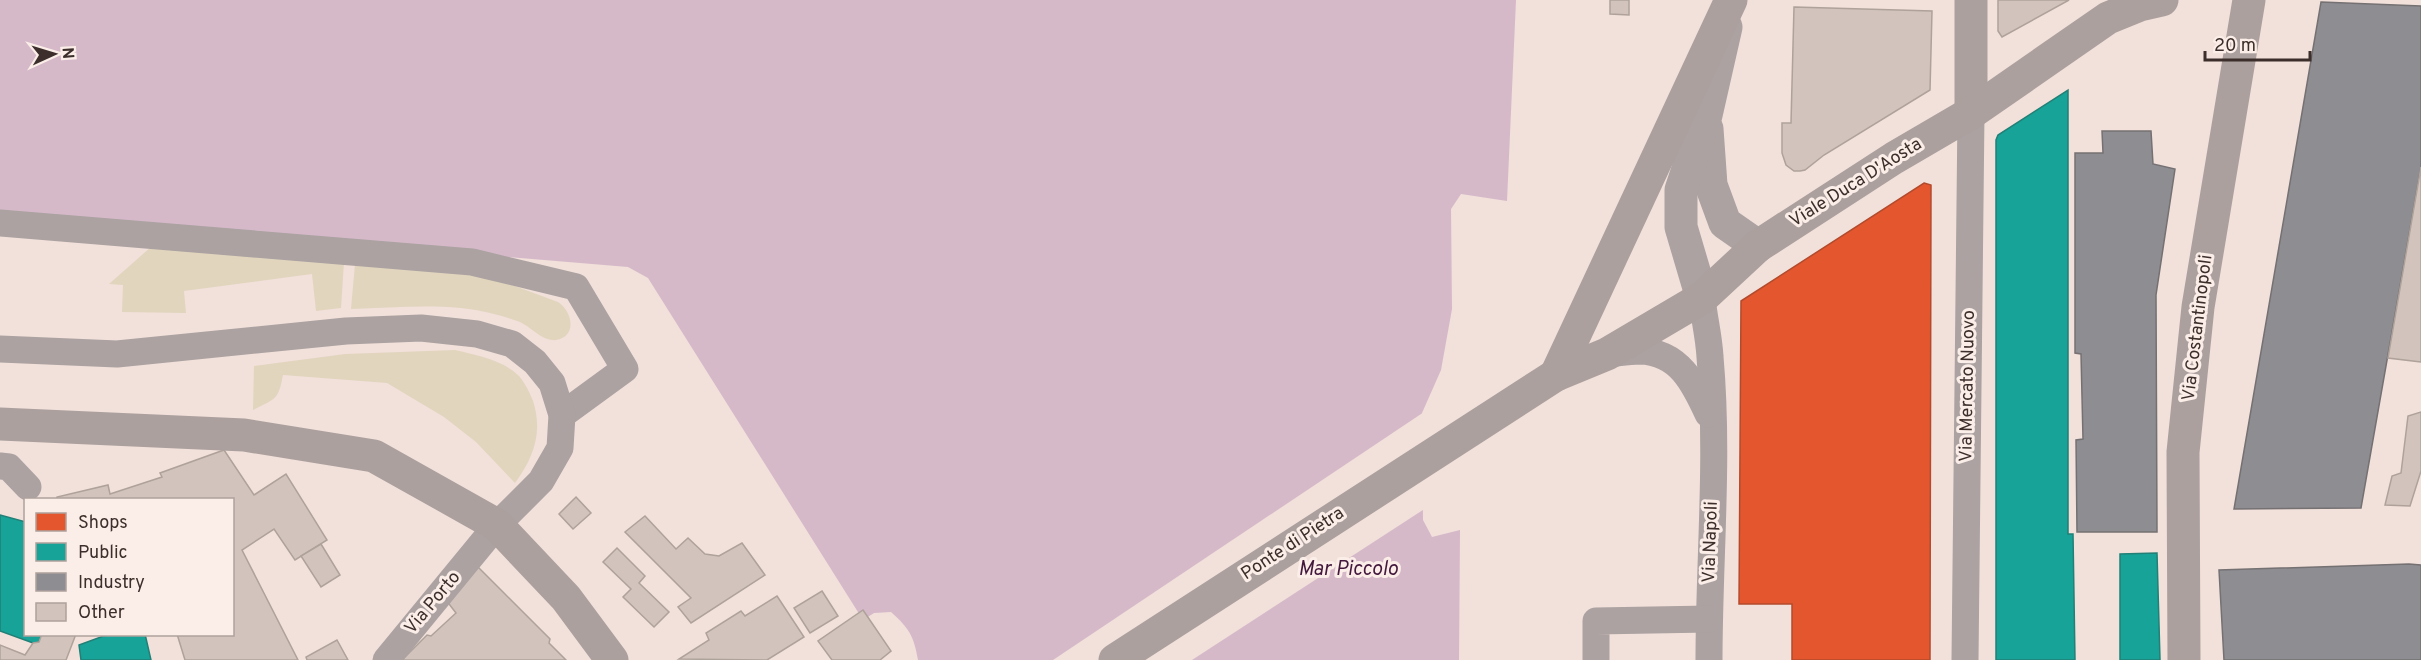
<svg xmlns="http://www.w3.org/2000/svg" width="2421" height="660" font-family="Overpass,sans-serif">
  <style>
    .green { fill: #e1d5be }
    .water { fill: #d5b9c9 }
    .pier { fill: #f2e0da }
    .shops { fill: #e4572e; stroke: #b24b2d; stroke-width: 1.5 }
    .public { fill: #17a398; stroke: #228077; stroke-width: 1.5 }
    .industry { fill: #8d8d92; stroke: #757173; stroke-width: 1.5 }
    .building { fill: #d2c4bc; stroke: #aea29b; stroke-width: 1.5 }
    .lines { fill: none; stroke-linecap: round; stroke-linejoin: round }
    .minor { stroke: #aba2a1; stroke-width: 27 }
    .tertiary { stroke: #aba2a1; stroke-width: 33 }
    .secondary { stroke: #aba09e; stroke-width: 33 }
    .labels { text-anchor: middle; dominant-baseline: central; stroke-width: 6; stroke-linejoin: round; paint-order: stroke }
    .street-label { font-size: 18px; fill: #3c2f2b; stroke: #fbede8 }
    .water-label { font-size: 20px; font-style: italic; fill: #42183c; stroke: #fbede8 }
  </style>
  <rect width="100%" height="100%" fill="#f2e0da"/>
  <g class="green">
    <polygon points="152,246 344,262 341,308 316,311 312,274 184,291 186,313 122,312 123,285 109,284"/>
    <path d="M355 264 490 277 558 302C572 311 578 336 556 340 543 342 531 327 520 322 512 319 502 316 494 314 448 302 398 308 351 309Z"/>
    <path d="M455 350C476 355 503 360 519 376 525 383 530 393 533 401 543 432 534 457 515 483L476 442 444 417 387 383 283 375C278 401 276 398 253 410L254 366 345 354Z"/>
  </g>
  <path class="water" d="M0 0H1516L1507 201 1461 194 1451 209 1452 309 1441 370 1422 413 1423 520 1432 537 1460 530 1459 660H918C914 636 909 628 891 612L874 613 863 620 648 278 628 267 0 215Z"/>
  <polygon class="pier" points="1427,410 1426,508 1192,660 1053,660"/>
  <polygon class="shops" points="1924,183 1931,185 1930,660 1792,660 1792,604 1739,604 1741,301"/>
  <g class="public">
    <polygon points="2068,90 2068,534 2073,534 2075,660 1996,660 1996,140 1998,135"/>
    <polygon points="0,515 26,522 26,634 42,634 39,642 33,643 0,631"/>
    <polygon points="2157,553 2160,660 2120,660 2120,554"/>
    <polygon points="145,634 151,660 81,660 79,645 109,634"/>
  </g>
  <g class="industry">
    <polygon points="2321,2 2421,6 2421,167 2361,508 2234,509"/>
    <polygon points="2102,131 2151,131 2153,164 2175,169 2156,295 2157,532 2077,532 2076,440 2083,439 2081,354 2075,353 2075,153 2103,153"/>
    <polygon points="2409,564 2421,565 2421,660 2224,660 2219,570"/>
  </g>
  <g class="building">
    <polygon points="1610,0 1629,0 1629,15 1610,14"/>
    <polygon points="1998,0 2069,0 2002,37 1998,31"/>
    <polygon points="1794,7 1932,11 1930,90 1824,155 1805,170 1800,171 1794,171 1786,165 1782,153 1782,123 1791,123"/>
    <polygon points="2421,167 2421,362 2388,358"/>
    <polygon points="2421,412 2421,471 2410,506 2385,505 2392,476 2401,473 2408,416"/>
    <polygon points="224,450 254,495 286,474 327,540 295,560 274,529 242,550 298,660 185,660 177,634 232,634 232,500 57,500 57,497 108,485 110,494 162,477 160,473"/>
    <polygon points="576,497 591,513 573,529 559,514"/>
    <polygon points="645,516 676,549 688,538 705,554 719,556 742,543 765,575 691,623 678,607 691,598 625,532"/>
    <polygon points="321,544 340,575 321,587 301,556"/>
    <polygon points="617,548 645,576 639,583 669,612 654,627 623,597 631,589 603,562"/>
    <polygon points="478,567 550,639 549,643 566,660 402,660 427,635 431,636 456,613 446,600"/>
    <polygon points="822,591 838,616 810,633 794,608"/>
    <polygon points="777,596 804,637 767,660 679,659 709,640 706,633 741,611 745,616"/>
    <polygon points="863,610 891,651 880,660 832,660 818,641"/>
    <polygon points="42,634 76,634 66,660 0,660 0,645 25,655 33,643 39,642"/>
    <polygon points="337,640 348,660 307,660 306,657"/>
  </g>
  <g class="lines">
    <g class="minor">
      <polyline points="0,223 472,262 576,287 625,369 562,415"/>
      <path d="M1702 298C1704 318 1709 337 1710 357 1719 458 1709 559 1709 660"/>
      <polyline points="0,349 117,354 346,331 421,328 477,334 512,344 535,362 552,383 562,415 560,448 541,481 497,525 386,660"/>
      <path d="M1607 354C1618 353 1629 351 1640 351 1679 352 1694 383 1708 414"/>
      <polyline points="0,466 9,467 28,487"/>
      <polyline points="1596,660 1596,621 1709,619"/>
      <polyline points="1965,660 1971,113"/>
    </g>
    <g class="tertiary">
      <polyline points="1707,129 1711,185 1725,223 1758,246"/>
      <polyline points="1702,298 1681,227 1681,190 1706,115 1726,27"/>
    </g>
    <g class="secondary">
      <polyline points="1971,113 1971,0"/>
      <polyline points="1556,375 1731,0"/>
      <polyline points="0,424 244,435 374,456 497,525 566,598 612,660"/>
      <polyline points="1115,660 1556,375 1607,354 1702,298 1758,246 1894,158 1971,113 2108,18 2140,5 2162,0"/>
      <polyline points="2184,660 2183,452 2198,307 2249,0"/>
    </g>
  </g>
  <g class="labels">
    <g class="street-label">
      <text transform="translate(1856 183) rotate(-32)">Viale Duca D'Aosta</text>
      <text transform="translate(2198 328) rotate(-83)">Via Costantinopoli</text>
      <text transform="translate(1968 386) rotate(-89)">Via Mercato Nuovo</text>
      <text transform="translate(1711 542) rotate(-88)">Via Napoli</text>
      <text transform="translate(1293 544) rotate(-33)">Ponte di Pietra</text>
      <text transform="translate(433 603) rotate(-50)">Via Porto</text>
    </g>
    <g class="water-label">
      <text x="1348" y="570">Mar Piccolo</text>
    </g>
  </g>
  <rect x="24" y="498" width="210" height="138" fill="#fbede8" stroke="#afa19c" stroke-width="1.5"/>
  <rect x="36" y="513" width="30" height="18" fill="#e4572e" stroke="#afa19c" stroke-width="1.5"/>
  <text x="78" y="528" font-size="18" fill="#3c2f2b">Shops</text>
  <rect x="36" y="543" width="30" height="18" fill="#17a398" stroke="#afa19c" stroke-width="1.5"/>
  <text x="78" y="558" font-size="18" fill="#3c2f2b">Public</text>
  <rect x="36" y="573" width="30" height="18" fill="#8d8d92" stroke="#afa19c" stroke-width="1.5"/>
  <text x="78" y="588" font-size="18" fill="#3c2f2b">Industry</text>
  <rect x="36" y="603" width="30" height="18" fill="#d2c4bc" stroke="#afa19c" stroke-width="1.5"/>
  <text x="78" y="618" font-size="18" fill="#3c2f2b">Other</text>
  <g transform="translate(54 54) rotate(86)" stroke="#fbede8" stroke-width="4.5" paint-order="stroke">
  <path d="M0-4.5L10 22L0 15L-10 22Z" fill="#3c2f2b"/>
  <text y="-9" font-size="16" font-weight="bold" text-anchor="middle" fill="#3c2f2b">N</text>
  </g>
  <path d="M2205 51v9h105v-9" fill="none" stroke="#3c2f2b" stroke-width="3"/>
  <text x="2214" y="51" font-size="18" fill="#3c2f2b" stroke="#fbede8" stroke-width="4.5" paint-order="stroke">20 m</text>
</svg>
